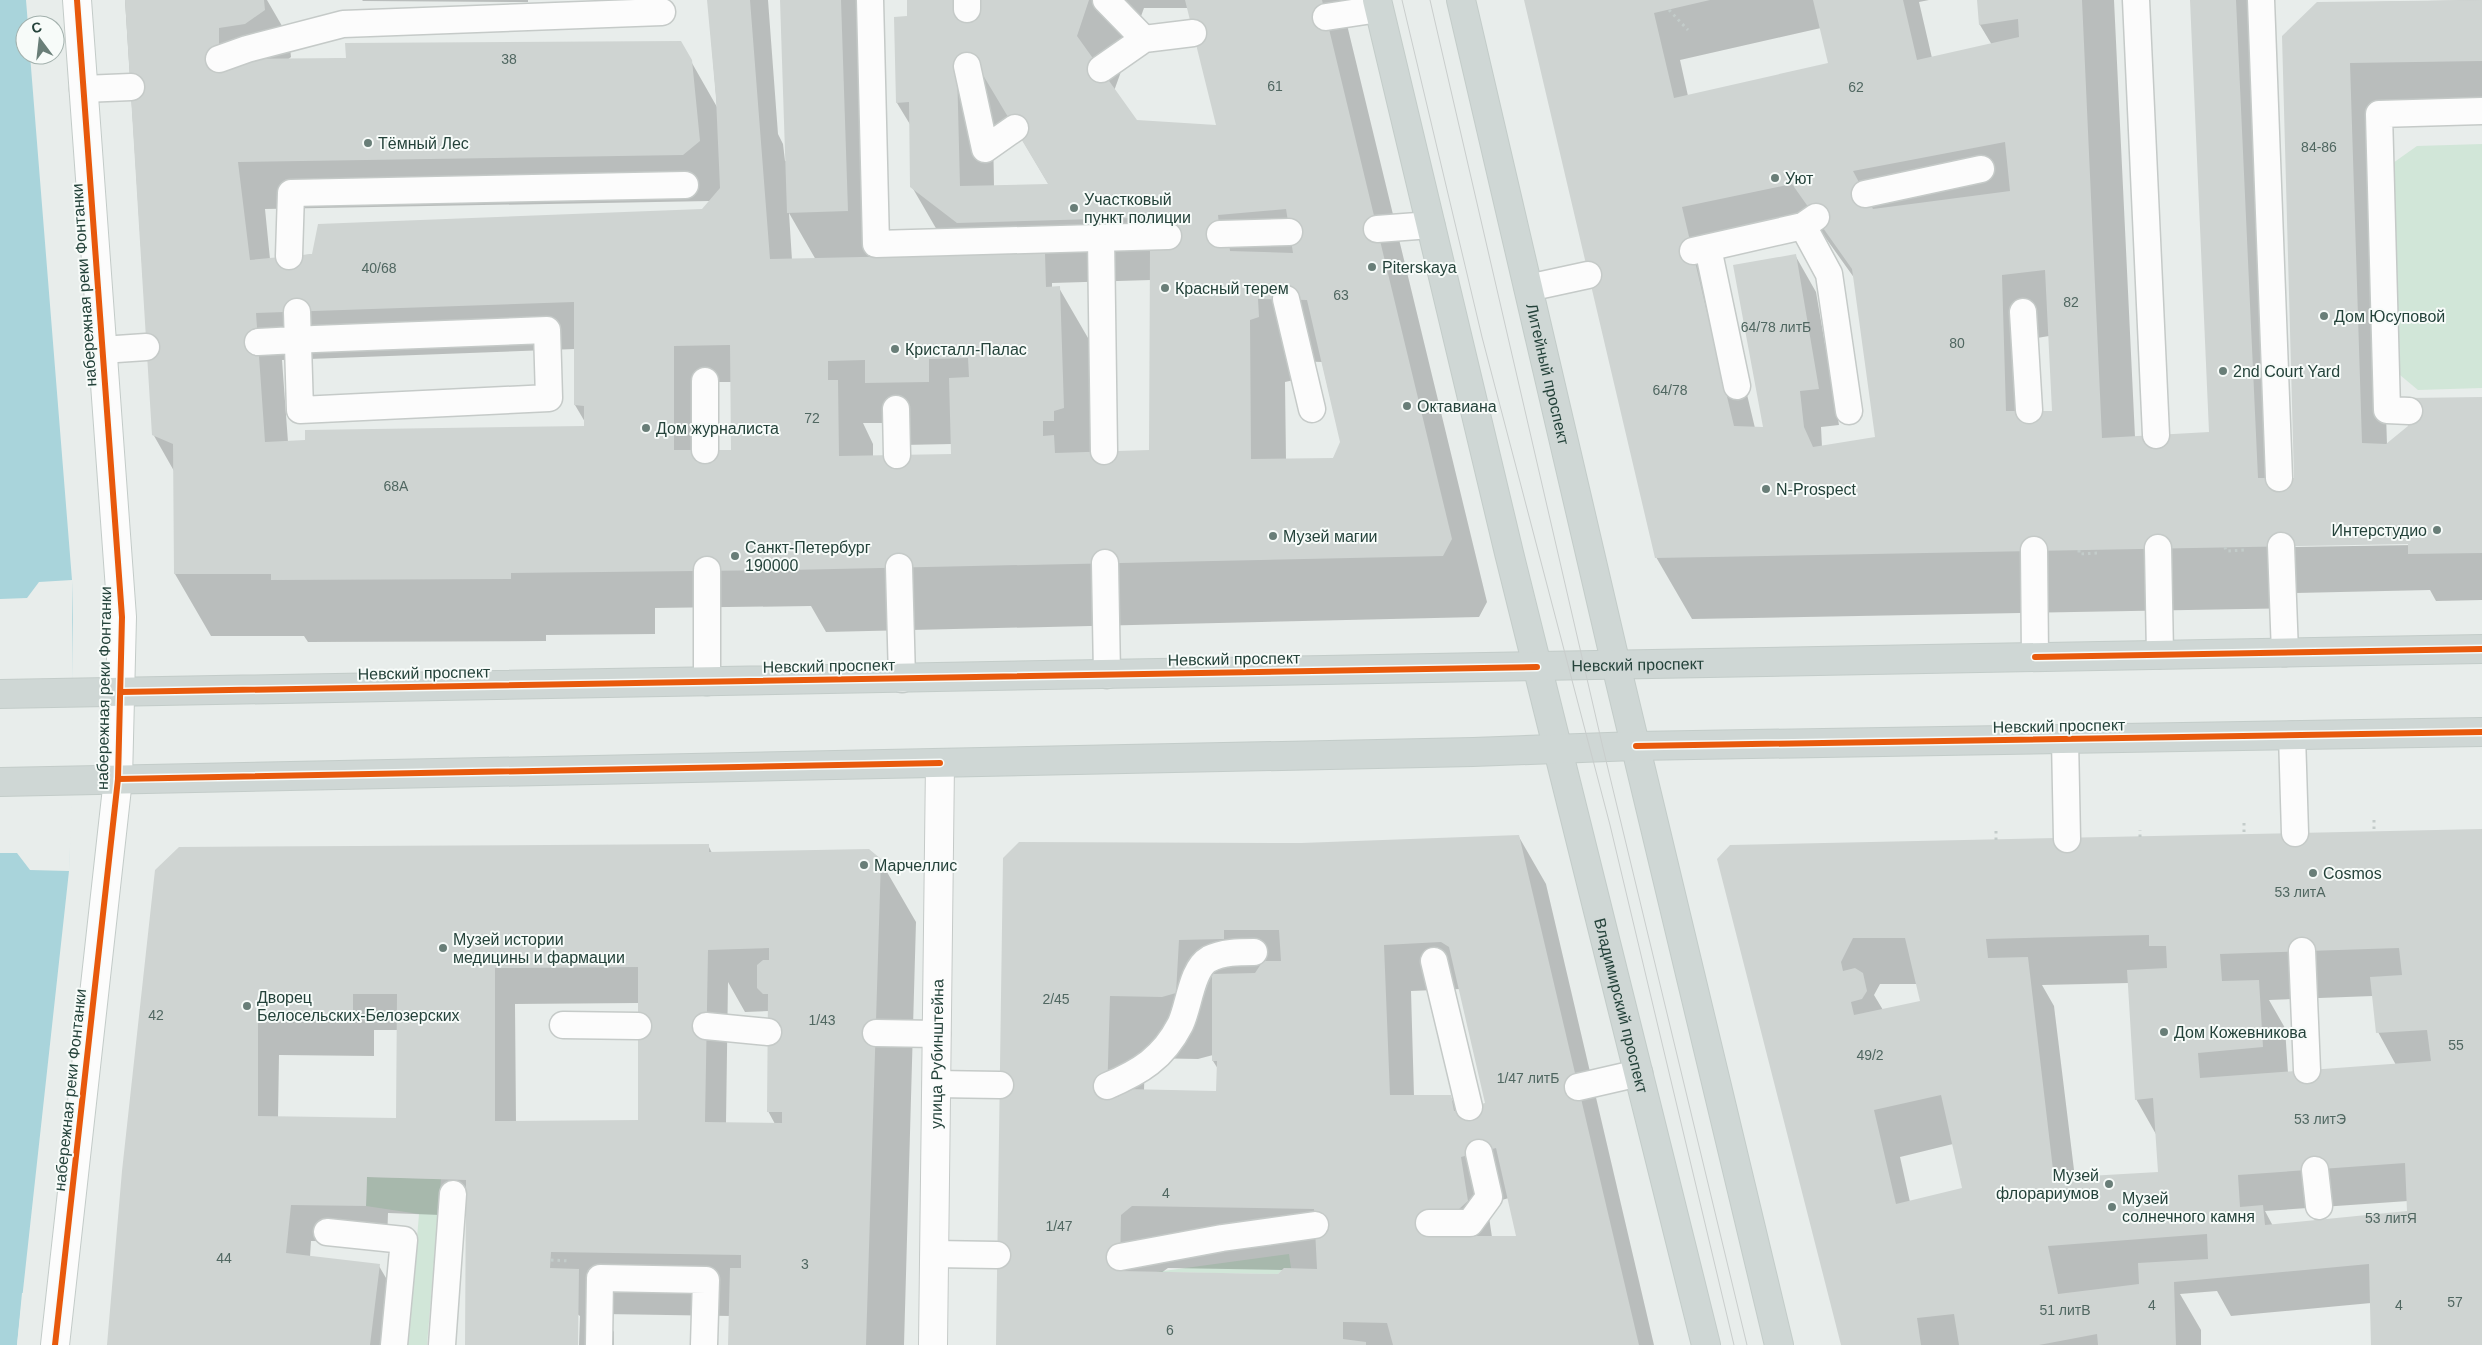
<svg xmlns="http://www.w3.org/2000/svg" width="2482" height="1345" font-family="Helvetica,sans-serif">
  <style>
    .green { fill: #d1e6d8 }
    .water { fill: #a9d4db }
    .pier { fill: #e8edeb }
    .shadow { fill: #0003; fill-rule: evenodd }
    .building { fill: #cfd4d2; fill-rule: evenodd }
    .lines { fill: none; stroke-linecap: round; stroke-linejoin: round }
    .service-casing { stroke: #c5cac8; stroke-width: 29 }
    .minor-casing { stroke: #c5cac8; stroke-width: 30 }
    .secondary-casing { stroke: #c3cbc8; stroke-width: 30 }
    .primary-casing { stroke: #c3ccc9; stroke-width: 30 }
    .path { stroke: #c3ccca; stroke-width: 3; stroke-dasharray: 2.5 4; stroke-linecap: butt }
    .service { stroke: #fcfcfc; stroke-width: 26 }
    .minor { stroke: #fcfcfc; stroke-width: 28 }
    .secondary { stroke: #fcfcfc; stroke-width: 28 }
    .primary { stroke: #cfd7d5; stroke-width: 28 }
    .tram { stroke: #c9cdcc; stroke-width: 1 }
    .cycleway-casing { stroke: #f7fbf9; stroke-width: 9 }
    .cycleway { stroke: #e8590c; stroke-width: 6 }
    .poi-dot { fill: #697e78; stroke: #f7fbf9; stroke-width: 2 }
    .labels { text-anchor: middle; dominant-baseline: central; stroke-width: 4; stroke-linejoin: round; paint-order: stroke }
    .number-label { font-size: 14px; fill: #506761 }
    .poi-label { font-size: 16px; fill: #24423a; stroke: #f7fbf9; text-anchor: start }
    .street-label { font-size: 16px; fill: #24423a; stroke: #f7fbf9 }
  </style>
  <rect width="100%" height="100%" fill="#e8edeb"/>
  <g class="green">
    <polygon points="2482,144 2482,388 2418,390 2400,375 2393,163 2417,146"/>
    <polygon points="367,1177 441,1179 427,1345 408,1345 419,1214 366,1206"/>
    <polygon points="1289,1254 1291,1268 1284,1268 1278,1274 1156,1272"/>
  </g>
  <polygon class="water" points="0,0 26,0 28,25 25,25 25,55 30,55 72,580 73,619 69,871 17,1345 0,1345"/>
  <g class="pier">
    <polygon points="72,580 73,780 69,871 30,870 17,853 0,853 0,599 27,598 39,582"/>
    <polygon points="22,1293 25,1293 19,1345 17,1345"/>
  </g>
  <g class="shadow">
    <path d="M125 0H267L289 38 291 57 286 61 680 42 717 107 708 0H768L778 134 783 144 785 161H787L781 0H860L882 258 948 249 912 187 911 126 897 103 909 17 908 0H1341L1487 602 1479 617 826 632 811 606 655 608V634L546 635V641L308 642 304 636H211L175 574 174 471 153 434ZM1144 8H1188L1218 126 1136 122 1114 91ZM1014 126 1049 185 994 186 993 130ZM710 201 703 210 270 259 265 209ZM789 213 816 260H792ZM1151 280V451L1099 453 1095 350 1059 288H1052V283ZM575 349V405L585 422V427L288 442 282 360ZM1293 361 1322 362 1341 443 1333 459 1286 460 1285 382 1294 380ZM695 382H732V451H695ZM863 423H890L903 445 952 444V455L873 457V444Z"/>
    <polygon points="362,0 528,0 528,2 363,1"/>
    <path d="M1525 0H1929L1919 2 1932 58 1992 45 1980 25 1978 0H2114L2135 437 2211 433 2191 0H2268L2291 479H2295L2317 3 2482 0V108L2376 110 2387 444 2482 399V600L2436 601 2430 590 2296 593 2297 608 1692 619 1656 557ZM1821 28 1829 64 1688 96 1680 60ZM1820 230 1855 279 1877 439 1822 447 1821 427 1839 425 1816 292 1795 255 1765 428H1755L1713 252ZM2049 336 2053 412H2040L2037 338ZM2414 543V545L2294 547V545Z"/>
    <path d="M2482 831V1345H2372L2371 1303 2231 1316 2217 1291 2180 1294 2201 1330V1345H1843L1719 860ZM2129 983 2136 1099 2157 1136 2159 1173 2075 1178 2054 1006 2042 985ZM1880 984H1917L1922 1002 1883 1010 1874 995ZM2373 996 2378 1032 2396 1065 2288 1073 2285 1028 2269 1000ZM1953 1144 1964 1189 1910 1202 1900 1157ZM2408 1201 2409 1212 2273 1226 2265 1211Z"/>
    <path d="M1519 837 1546 884 1654 1345H997L1004 858 1301 844ZM1460 989 1487 1104 1459 1111 1450 1096H1414L1411 991ZM1213 1055V1061L1218 1069 1217 1092 1144 1090 1145 1058 1198 1059ZM1509 1198 1518 1237H1492L1487 1204ZM1168 1268 1284 1270 1278 1276 1161 1273Z"/>
    <path d="M708 845 712 853 880 860 916 922 904 1345H730V1316L604 1314 614 1332V1345H579L580 1316 577 1314V1345H467V1216L388 1213 387 1242 311 1241 310 1257 379 1266 400 1302 395 1345H108L157 871ZM728 982 745 1012 769 1011 768 1111 775 1124H726ZM639 1003 640 1122H516L515 1004ZM374 1030H398L397 1119 278 1118 279 1055 374 1056Z"/>
  </g>
  <g class="building">
    <path d="M125 0H264L265 10 245 24 219 28V59L346 58 345 43 681 41 692 60 700 141 683 155 238 162 250 260 312 254 318 224 702 209 720 188 716 98 707 0H750L770 259 1045 253 1046 287 1060 286 1064 408 1054 411V421H1043V436L1054 435 1055 453 1149 450 1150 249 1168 248 1167 217 957 223 910 187 909 102 896 103 894 17 907 16V0H1089L1077 36 1137 120 1216 125 1185 0H1322L1452 539 1443 556 789 570 511 573V579L271 580V574H174L173 444 152 435ZM977 65 1048 184 960 186 957 68ZM1286 209 1293 253 1230 251 1229 241 1221 242 1218 215ZM1258 299 1307 300 1340 442 1333 458 1251 459 1250 320 1259 317ZM574 302V405L584 406V426L305 430V440L265 442 256 313ZM730 345 731 450H674V346ZM968 358 969 377 949 378 951 454 839 456 838 380H828V361L865 360V383L929 382V359Z"/>
    <polygon points="780,0 841,0 848,211 787,213"/>
    <path d="M1524 0H1710L1654 13 1674 98 1828 63 1813 0H1903L1917 60 2019 37 2018 19 1979 25 1977 0H2082L2102 438 2209 432 2190 0H2236L2258 478H2294L2282 36 2317 2 2482 0V61L2350 63 2362 443 2386 444 2408 426 2409 398 2482 397V553L2408 554V544L1655 558ZM2005 142 2010 191 1873 209 1853 171ZM1792 184 1852 269 1875 437 1813 447 1804 427 1800 391 1819 389 1796 254 1733 265 1763 427 1734 426 1682 207ZM2045 270 2052 411H2006L2002 275Z"/>
    <path d="M2482 829V1345H2371L2369 1264 2174 1282 2176 1345H2098L2097 1334 2039 1345H1959L1954 1314 1917 1318 1921 1345H1841L1717 859 1730 845ZM2149 935V946H2166L2167 968 2127 970 2135 1100 2153 1098 2158 1172 2054 1178 2028 957 1988 958 1986 939ZM1853 938H1905L1920 1001 1854 1015 1851 1002 1862 999 1867 991 1863 973 1855 968 1843 971 1841 962ZM2399 948 2402 975 2370 977 2376 1033 2427 1030 2431 1061 2200 1078 2198 1053 2263 1047 2259 980 2222 981 2220 954ZM1941 1095 1962 1188 1896 1204 1874 1110ZM2405 1163 2407 1211 2265 1225 2263 1205 2240 1207 2238 1175ZM2207 1234 2208 1259 2138 1263 2139 1284 2058 1294 2048 1246Z"/>
    <path d="M1519 835 1639 1345H1393L1387 1323 1343 1322V1339L1366 1342V1345H996L1003 858 1019 842 1301 843ZM1224 930H1279L1281 961H1263L1255 973 1212 974V1061H1217L1216 1091 1125 1089 1118 1097H1107L1110 996 1162 997 1176 993 1179 940 1224 939ZM1441 942 1449 947 1485 1103 1454 1111 1451 1095H1390L1384 945ZM1496 1148 1516 1236H1428L1429 1210 1459 1209 1468 1201 1461 1157ZM1132 1206 1314 1209 1317 1269 1284 1268 1278 1274 1120 1271 1121 1215Z"/>
    <path d="M709 844V852L869 849 881 859 866 1345H728L730 1268H741V1255L551 1252 550 1268 579 1269 578 1345H465L466 1180 367 1177 366 1206 291 1205 286 1253 380 1264 370 1345H107L122 1171 155 870 179 847ZM769 948V960H763L757 965V988L763 994H768L767 1112H782V1123L705 1122 708 950ZM638 967V1120L495 1121V968ZM353 994H397L396 1118 258 1116V1019H353Z"/>
  </g>
  <g class="lines">
    <g class="service-casing">
      <g id="service">
        <polyline points="870,0 876,244 1168,236"/>
        <polyline points="967,0 967,9"/>
        <polyline points="1106,0 1144,39"/>
        <polyline points="2136,0 2156,435"/>
        <polyline points="2261,0 2279,478"/>
        <polyline points="1326,17 1379,9"/>
        <polyline points="219,59 247,49 343,24 662,12"/>
        <polyline points="967,66 985,149 1015,128"/>
        <polyline points="1101,69 1144,39 1193,33"/>
        <polyline points="83,89 131,87"/>
        <polyline points="1865,194 1981,169"/>
        <polyline points="1803,226 1829,274 1849,411"/>
        <polyline points="1377,229 1431,225"/>
        <polyline points="1220,234 1289,232"/>
        <polyline points="1101,238 1104,451"/>
        <polyline points="1708,248 1737,386"/>
        <polyline points="1693,251 1803,226 1816,217"/>
        <polyline points="289,256 291,193 685,185"/>
        <polyline points="1528,288 1588,275"/>
        <polyline points="1286,299 1312,409"/>
        <polyline points="2023,312 2029,410"/>
        <polyline points="258,342 315,339 547,330 549,398 300,410 297,312"/>
        <polyline points="102,350 146,347"/>
        <polyline points="705,381 705,450"/>
        <polyline points="896,409 897,455"/>
        <polyline points="2409,411 2387,410 2379,114 2482,111"/>
        <polyline points="2281,546 2285,653"/>
        <polyline points="2158,548 2160,655"/>
        <polyline points="2034,550 2035,657"/>
        <polyline points="1105,563 1107,675"/>
        <polyline points="899,567 902,679"/>
        <polyline points="707,570 707,682"/>
        <polyline points="2292,735 2295,833"/>
        <polyline points="2065,739 2067,839"/>
        <polyline points="2302,951 2307,1070"/>
        <polyline points="1434,961 1469,1107"/>
        <polyline points="563,1025 638,1026"/>
        <polyline points="706,1026 768,1032"/>
        <polyline points="876,1033 937,1034"/>
        <polyline points="936,1084 1000,1085"/>
        <path d="M1107 1086C1140 1072 1163 1058 1180 1025 1189 1008 1191 969 1209 959 1223 952 1239 952 1254 952"/>
        <polyline points="1578,1087 1639,1073"/>
        <polyline points="2315,1170 2319,1206"/>
        <polyline points="1429,1223 1470,1223 1489,1197 1479,1153"/>
        <polyline points="327,1232 404,1240 394,1345"/>
        <polyline points="934,1254 997,1255"/>
        <polyline points="1120,1257 1222,1238 1315,1225"/>
        <polyline points="442,1345 453,1194"/>
        <polyline points="599,1345 600,1278 706,1280 704,1345"/>
      </g>
    </g>
    <g class="minor-casing">
      <g id="minor">
        <path id="s1" d="M933 1345 940 763"/>
      </g>
    </g>
    <g class="secondary-casing">
      <polyline id="secondary" points="55,1345 118,779 122,617 77,0"/>
    </g>
    <g class="primary-casing">
      <g id="primary">
        <path id="s2" d="M1377 0 1509 553 1706 1345"/>
        <path id="s3" d="M1461 0 1616 665 1779 1345"/>
        <path id="s4" d="M0 694 2482 649"/>
        <polyline points="0,782 1473,752 1636,746 2482,732"/>
      </g>
    </g>
    <g class="path">
      <polyline points="1669,10 1688,30"/>
      <polyline points="2225,547 2226,551 2246,550"/>
      <polyline points="2079,550 2079,554 2099,553"/>
      <polyline points="2374,820 2374,832"/>
      <polyline points="2244,823 2244,835"/>
      <polyline points="2140,837 2140,830"/>
      <polyline points="1996,840 1996,831"/>
      <polyline points="551,1260 569,1261"/>
    </g>
    <use href="#service" class="service"/>
    <use href="#minor" class="minor"/>
    <use href="#secondary" class="secondary"/>
    <use href="#primary" class="primary"/>
    <g class="tram">
      <polyline points="1402,0 1482,337 1610,825 1734,1345"/>
      <polyline points="1430,0 1603,748 1747,1345"/>
    </g>
    <g class="cycleway-casing">
      <g id="cycleway">
        <polyline points="2035,657 2482,649"/>
        <polyline points="121,692 1537,667"/>
        <polyline points="1636,746 2482,732"/>
        <polyline points="118,779 940,763"/>
        <polyline points="55,1345 118,779 122,617 77,0"/>
      </g>
    </g>
    <use href="#cycleway" class="cycleway"/>
  </g>
  <g class="poi-dot">
    <circle cx="368" cy="143" r="5"/>
    <circle cx="1775" cy="178" r="5"/>
    <circle cx="1074" cy="208" r="5"/>
    <circle cx="1372" cy="267" r="5"/>
    <circle cx="1165" cy="288" r="5"/>
    <circle cx="2324" cy="316" r="5"/>
    <circle cx="895" cy="349" r="5"/>
    <circle cx="2223" cy="371" r="5"/>
    <circle cx="1407" cy="406" r="5"/>
    <circle cx="646" cy="428" r="5"/>
    <circle cx="1766" cy="489" r="5"/>
    <circle cx="2437" cy="530" r="5"/>
    <circle cx="1273" cy="536" r="5"/>
    <circle cx="735" cy="556" r="5"/>
    <circle cx="864" cy="865" r="5"/>
    <circle cx="2313" cy="873" r="5"/>
    <circle cx="443" cy="948" r="5"/>
    <circle cx="247" cy="1006" r="5"/>
    <circle cx="2164" cy="1032" r="5"/>
    <circle cx="2109" cy="1184" r="5"/>
    <circle cx="2112" cy="1207" r="5"/>
  </g>
  <g class="labels">
    <g class="number-label">
      <text x="509" y="59">38</text>
      <text x="1275" y="86">61</text>
      <text x="1856" y="87">62</text>
      <text x="2319" y="147">84-86</text>
      <text x="379" y="268">40/68</text>
      <text x="1341" y="295">63</text>
      <text x="2071" y="302">82</text>
      <text x="1776" y="327">64/78 литБ</text>
      <text x="1957" y="343">80</text>
      <text x="1670" y="390">64/78</text>
      <text x="812" y="418">72</text>
      <text x="396" y="486">68А</text>
      <text x="2300" y="892">53 литА</text>
      <text x="1056" y="999">2/45</text>
      <text x="156" y="1015">42</text>
      <text x="822" y="1020">1/43</text>
      <text x="2456" y="1045">55</text>
      <text x="1870" y="1055">49/2</text>
      <text x="1528" y="1078">1/47 литБ</text>
      <text x="2320" y="1119">53 литЭ</text>
      <text x="1166" y="1193">4</text>
      <text x="2391" y="1218">53 литЯ</text>
      <text x="1059" y="1226">1/47</text>
      <text x="224" y="1258">44</text>
      <text x="805" y="1264">3</text>
      <text x="2455" y="1302">57</text>
      <text x="2152" y="1305">4</text>
      <text x="2399" y="1305">4</text>
      <text x="2065" y="1310">51 литВ</text>
      <text x="1170" y="1330">6</text>
    </g>
    <g class="poi-label">
      <text x="378" y="143">Тёмный Лес</text>
      <text x="1785" y="178">Уют</text>
      <text x="1084" y="199">Участковый<tspan x="1084" dy="18">пункт полиции</tspan></text>
      <text x="1382" y="267">Piterskaya</text>
      <text x="1175" y="288">Красный терем</text>
      <text x="2334" y="316">Дом Юсуповой</text>
      <text x="905" y="349">Кристалл-Палас</text>
      <text x="2233" y="371">2nd Court Yard</text>
      <text x="1417" y="406">Октавиана</text>
      <text x="656" y="428">Дом журналиста</text>
      <text x="1776" y="489">N-Prospect</text>
      <text x="2427" y="530" text-anchor="end">Интерстудио</text>
      <text x="1283" y="536">Музей магии</text>
      <text x="745" y="547">Санкт-Петербург<tspan x="745" dy="18">190000</tspan></text>
      <text x="874" y="865">Марчеллис</text>
      <text x="2323" y="873">Cosmos</text>
      <text x="453" y="939">Музей истории<tspan x="453" dy="18">медицины и фармации</tspan></text>
      <text x="257" y="997">Дворец<tspan x="257" dy="18">Белосельских-Белозерских</tspan></text>
      <text x="2174" y="1032">Дом Кожевникова</text>
      <text x="2099" y="1175" text-anchor="end">Музей<tspan x="2099" dy="18">флорариумов</tspan></text>
      <text x="2122" y="1198">Музей<tspan x="2122" dy="18">солнечного камня</tspan></text>
    </g>
    <g class="street-label">
      <text transform="translate(84 285) rotate(-94)">набережная реки Фонтанки</text>
      <text stroke="none"><textPath href="#s3" startOffset="384">Литейный проспект</textPath></text>
      <text transform="translate(1234 659) rotate(-1)">Невский проспект</text>
      <text stroke="none"><textPath href="#s4" startOffset="1638">Невский проспект</textPath></text>
      <text transform="translate(829 666) rotate(-1)">Невский проспект</text>
      <text transform="translate(424 673) rotate(-1)">Невский проспект</text>
      <text transform="translate(104 688) rotate(-89)">набережная реки Фонтанки</text>
      <text transform="translate(2059 726) rotate(-1)">Невский проспект</text>
      <text stroke="none"><textPath href="#s2" startOffset="1035">Владимирский проспект</textPath></text>
      <text stroke="none"><textPath href="#s1" startOffset="291">улица Рубинштейна</textPath></text>
      <text transform="translate(70 1090) rotate(-84)">набережная реки Фонтанки</text>
    </g>
  </g>
  <g transform="translate(40 40) rotate(345)"><circle r="24" fill="#f7fbf9" stroke="#a3b1ad"/>
  <path d="M0-4L9 19L0 12L-9 19Z" fill="#697e78"/>
  <text y="-8" font-size="14" font-weight="bold" text-anchor="middle" fill="#24423a">С</text>
  </g>
</svg>
